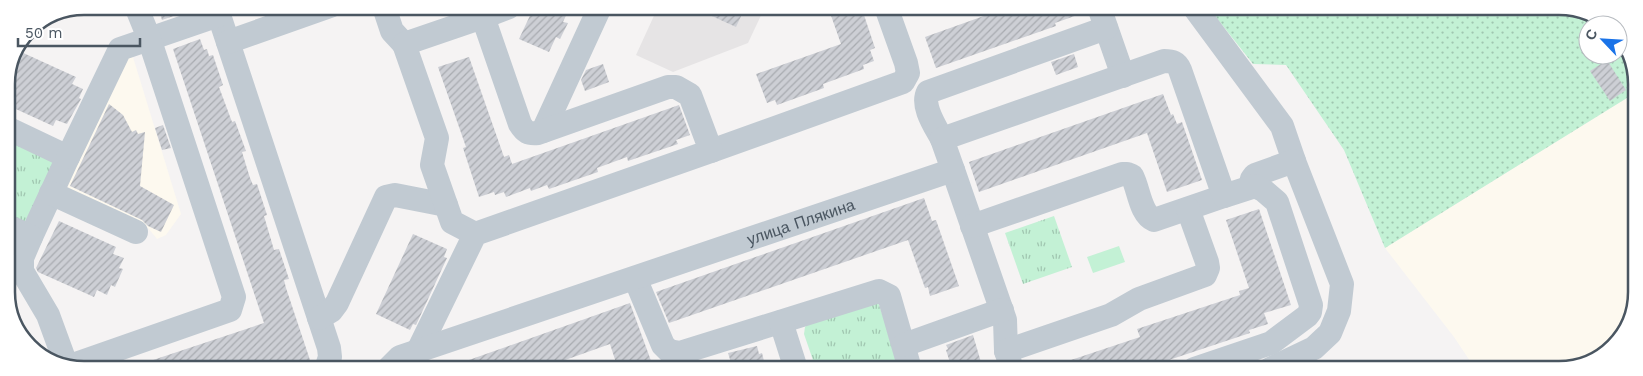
<svg xmlns="http://www.w3.org/2000/svg" width="1643" height="376" font-family="'Work Sans',sans-serif">
  <style>
    .commercial { fill: #fdf9ef }
    .education { fill: #e6e4e5 }
    .grass { fill: url(#grass-dots) }
    .park { fill: url(#park-tufts) }
    .garden { fill: #c3f1d5 }
    .building { fill: url(#building-hatch) }
    .lines { fill: none; stroke-linecap: round; stroke-linejoin: round }
    .minor { stroke: #c1cad2; stroke-width: 24 }
    .labels { text-anchor: middle; dominant-baseline: central; stroke-width: 5; stroke-linejoin: round; paint-order: stroke }
    .street-label { font-size: 16px; fill: #4a5661; stroke: #fff }
    .rim { fill: none; stroke: #4a5661; stroke-width: 2.5 }
  </style>
  <defs>
    <pattern id="grass-dots" width="8" height="8" patternUnits="userSpaceOnUse" patternTransform="scale(1.25)"><rect width="8" height="8" fill="#c3f1d5"/><path d="M2 2h.1M6 6h.1" fill="none" stroke="#a0c6b0" stroke-width="1.8" stroke-linecap="round"/></pattern>
    <pattern id="park-tufts" width="24" height="20" patternUnits="userSpaceOnUse" patternTransform="scale(1.25)"><rect width="24" height="20" fill="#c3f1d5"/><path d="M3 7l-1-3M5 7V3M7 7l1-3M15 17l-1-3M17 17v-4M19 17l1-3" fill="none" stroke="#a0c6b0"/></pattern>
    <pattern id="building-hatch" width="6" height="6" patternUnits="userSpaceOnUse" patternTransform="scale(1.25)"><rect width="6" height="6" fill="#cdcfd5"/><path d="M-1 1l2-2M0 6l6-6M5 7l2-2" fill="none" stroke="#a8abb0"/></pattern>
  </defs>
  <rect width="100%" height="100%" fill="#f5f3f3"/>
  <g class="commercial">
    <polygon points="133,57 181,214 166,235 157,239 148,228 63,186 125,58"/>
    <polygon points="1635,93 1635,307 1610,351 1564,370 1476,370 1454,337 1385,248"/>
  </g>
  <polygon class="education" points="658,7 765,7 748,43 673,72 636,55"/>
  <g class="grass">
    <polygon points="1208,7 1574,8 1606,25 1588,25 1588,55 1618,55 1618,37 1635,69 1635,93 1385,248 1344,150 1286,65 1253,64"/>
    <polygon points="343,361 369,362 363,369 343,369"/>
  </g>
  <g class="park">
    <polygon points="7,139 51,158 55,165 25,222 7,215"/>
    <polygon points="1054,216 1072,267 1023,284 1005,233"/>
    <polygon points="878,302 901,369 816,369 804,334 805,327 811,321"/>
  </g>
  <polygon class="garden" points="1119,246 1125,262 1093,273 1087,257"/>
  <g class="building">
    <polygon points="158,6 197,6 197,8 162,20"/>
    <polygon points="534,7 570,7 563,22 568,23 560,39 556,37 549,52 519,39"/>
    <polygon points="692,7 732,7 743,12 736,27"/>
    <polygon points="828,7 858,7 861,16 864,15 875,48 870,50 874,61 863,65 864,69 823,84 824,88 777,105 775,100 767,103 756,74 841,44"/>
    <polygon points="1009,7 1086,7 1086,12 1055,23 1056,26 936,68 925,37"/>
    <polygon points="200,39 204,50 207,49 209,56 213,55 223,85 219,87 232,122 235,121 246,151 242,152 250,178 253,185 257,184 267,215 264,216 274,250 279,249 289,279 284,280 286,288 311,363 294,368 136,368 135,366 264,323 173,49"/>
    <polygon points="19,51 76,77 72,84 83,89 79,98 81,99 67,124 56,120 53,126 7,105 6,79"/>
    <polygon points="1074,54 1078,67 1056,75 1051,62"/>
    <polygon points="469,57 504,157 509,155 512,164 679,105 690,135 676,140 678,144 628,161 627,157 597,168 598,172 549,189 547,185 531,191 530,188 506,197 504,192 495,195 494,192 479,197 463,148 466,147 438,67"/>
    <polygon points="1607,60 1626,90 1610,101 1590,71"/>
    <polygon points="603,64 609,82 585,91 581,80 586,70"/>
    <polygon points="1163,94 1171,115 1173,114 1177,124 1182,122 1202,180 1167,192 1147,133 979,192 969,162"/>
    <polygon points="109,104 123,115 132,132 136,130 138,134 145,132 140,186 174,205 161,232 148,226 142,220 70,186"/>
    <polygon points="163,125 171,148 162,150 155,128"/>
    <polygon points="924,198 932,221 936,220 959,286 930,296 928,287 925,288 908,240 669,323 656,292"/>
    <polygon points="1259,209 1291,305 1264,313 1268,324 1249,330 1250,333 1142,369 1051,369 1050,367 1140,337 1137,329 1240,295 1239,291 1249,288 1226,220"/>
    <polygon points="59,221 116,247 113,254 124,258 119,268 123,269 115,287 111,285 107,295 97,290 94,297 38,272 36,268"/>
    <polygon points="413,234 447,249 444,257 447,258 416,325 413,324 410,330 376,314"/>
    <polygon points="630,303 654,369 618,369 610,344 540,369 449,369 449,367"/>
    <polygon points="973,335 983,369 952,369 946,350 948,349 946,345"/>
    <polygon points="757,346 759,354 762,353 766,369 733,369 728,353"/>
  </g>
  <g class="lines">
    <g class="minor">
      <polyline points="216,6 329,348 330,357 326,369"/>
      <polyline points="384,7 392,31 404,44"/>
      <polyline points="1099,7 1123,76"/>
      <polyline points="1194,7 1282,126 1294,161"/>
      <polyline points="483,17 509,7"/>
      <polyline points="228,42 330,6"/>
      <polyline points="7,128 68,157 31,237"/>
      <polyline points="543,131 600,7"/>
      <path d="M942 139C935 126 921 106 928 92L1106 28"/>
      <polyline points="711,151 903,82 908,73 906,63 886,7"/>
      <polyline points="68,157 120,49 219,15"/>
      <polyline points="953,170 1005,320 1006,351 1012,369"/>
      <polyline points="1250,187 1252,179 1255,175 1294,161 1342,284 1339,311 1330,333 1314,348 1270,369"/>
      <polyline points="51,193 136,232"/>
      <polyline points="7,226 31,237 22,258 22,271 48,315 67,367 230,310 234,297 149,38 136,6"/>
      <path d="M972 226 1122 174H1127L1132 176C1139 189 1140 214 1154 220L1224 196"/>
      <polyline points="635,278 663,345 669,351 680,353 879,291 889,296 910,369"/>
      <polyline points="319,318 331,311 337,303 386,197 395,195 446,205"/>
      <polyline points="781,322 796,369"/>
      <polyline points="904,345 1002,310"/>
      <path d="M418 351 475 234 711 151 690 95 676 87H668L538 133C528 134 525 132 520 124L483 17 404 44 437 138 432 165 452 222 475 234"/>
      <polyline points="1006,351 1111,315 1139,299 1205,275 1208,268 1207,262 1188,209"/>
      <path id="s1" d="M388 369 400 357 953 170 942 139 1164 61C1172 61 1177 62 1180 70L1224 196 1255 186 1263 190 1277 202 1311 305 1310 312 1307 316 1271 343 1194 369"/>
    </g>
  </g>
  <g class="labels">
    <g class="street-label">
      <text stroke="none"><textPath href="#s1" startOffset="440">улица Плякина</textPath></text>
    </g>
  </g>
  <path d="M0 0H1643V376H0ZM84 15H1559A69 69 0 0 1 1628 84V292A69 69 0 0 1 1559 361H84A69 69 0 0 1 15 292V84A69 69 0 0 1 84 15Z" fill="#fff" fill-rule="evenodd"/>
  <path class="rim" d="M84 15H1559A69 69 0 0 1 1628 84V292A69 69 0 0 1 1559 361H84A69 69 0 0 1 15 292V84A69 69 0 0 1 84 15Z"/>
  <g transform="translate(1603 40) rotate(295)"><circle r="24" fill="#ffffff" stroke="#b7bbc0"/>
  <path d="M0-4L9 19L0 12L-9 19Z" fill="#1a73e8"/>
  <text y="-8" font-size="14" font-weight="bold" text-anchor="middle" fill="#4a5661">С</text>
  </g>
  <path d="M18 38v8h122v-8" fill="none" stroke="#4a5661" stroke-width="2.5"/>
  <text x="25" y="38" font-size="15" fill="#4a5661" stroke="#ffffff" stroke-width="4" paint-order="stroke">50 m</text>
</svg>
